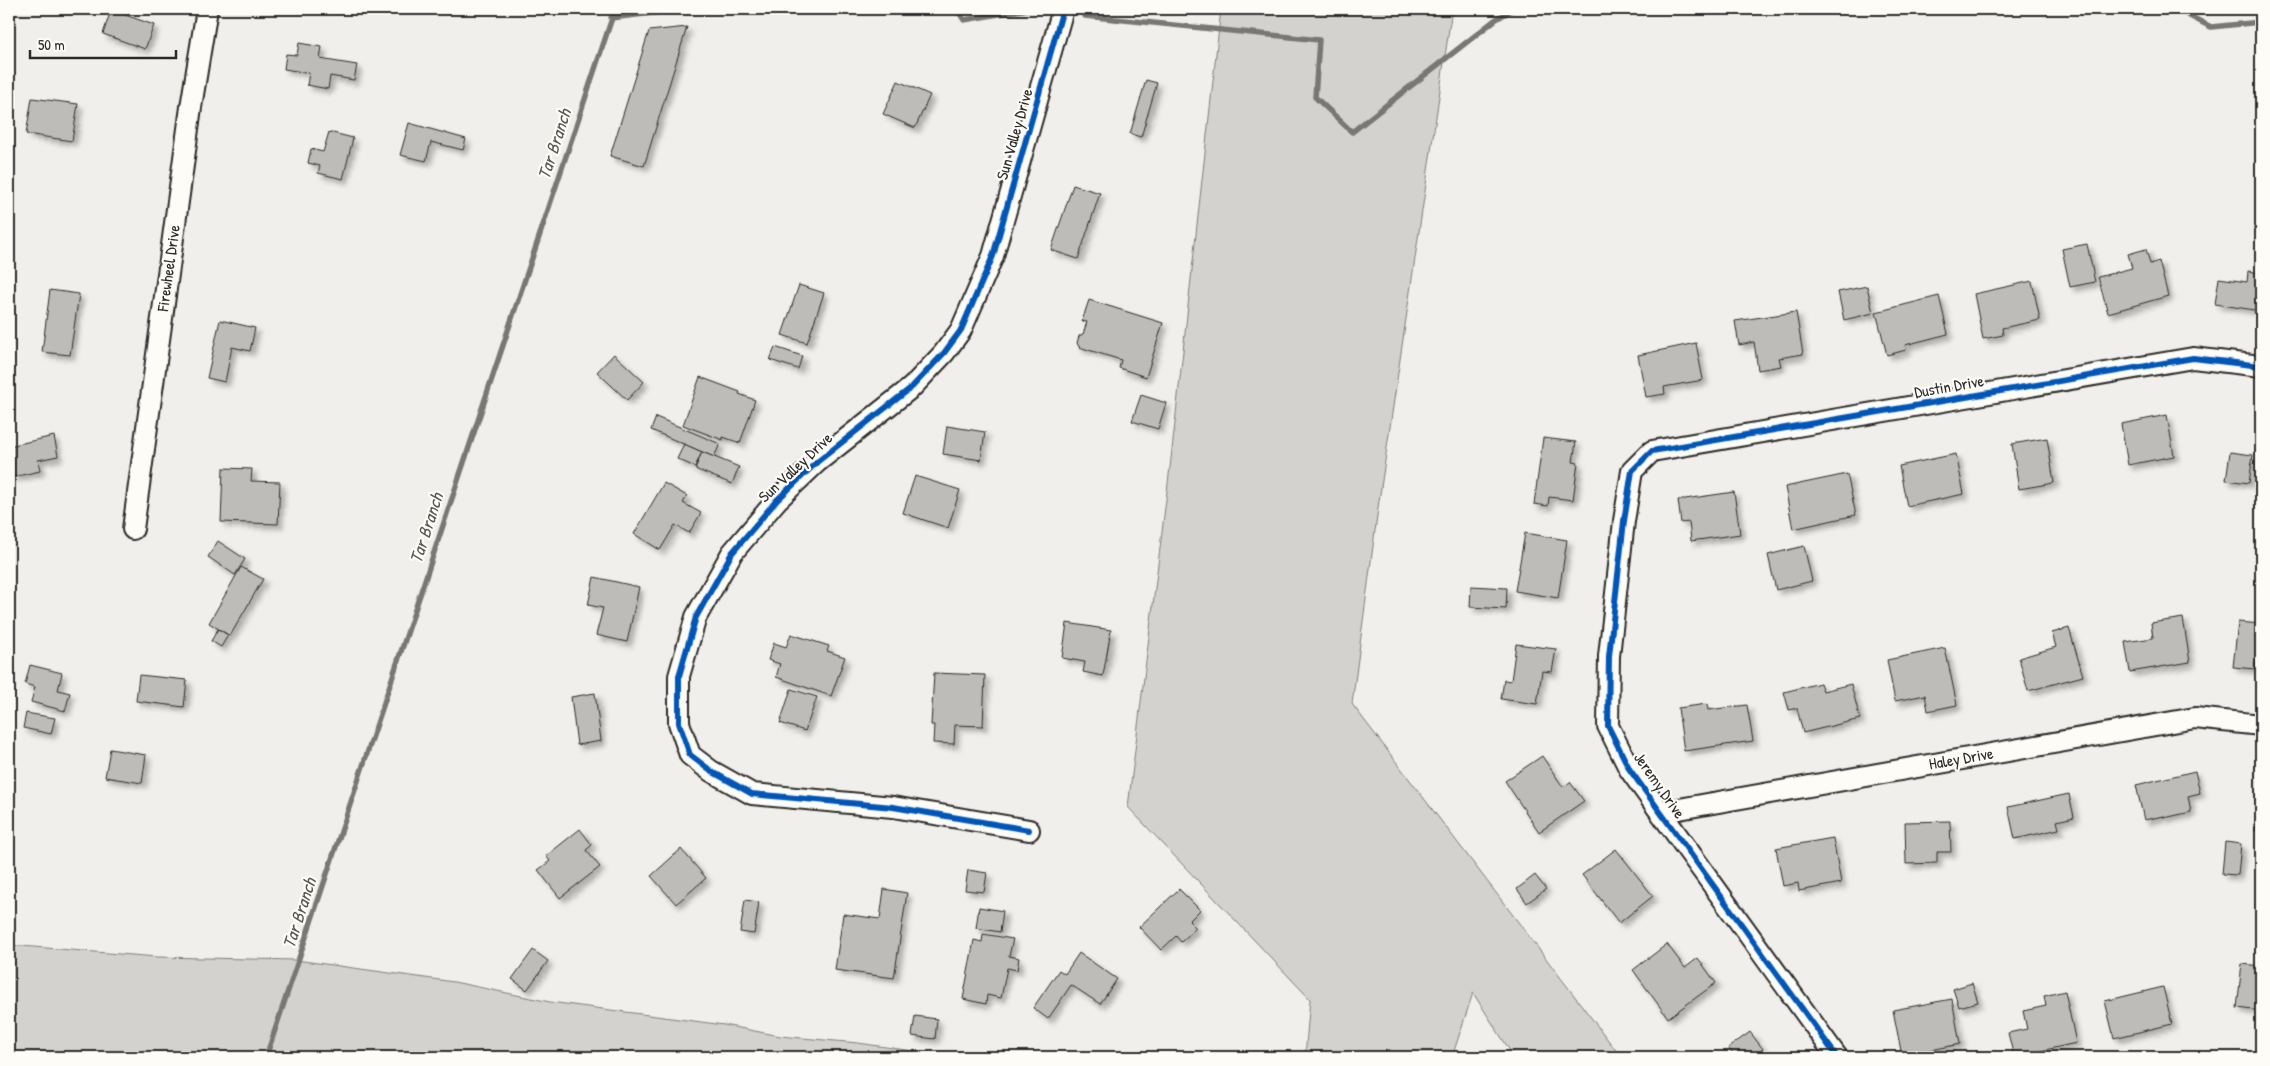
<svg xmlns="http://www.w3.org/2000/svg" width="2270" height="1066" font-family="'Patrick Hand',sans-serif">
  <style>
    .green { fill: #d3d2cf; stroke: #7f7e7d }
    .lines { fill: none; stroke-linecap: round; stroke-linejoin: round }
    .stream { stroke: #777775; stroke-width: 5.5 }
    .building { fill: #bdbcb8; stroke: #2b2b2b; filter: url(#shadow) }
    .minor-casing { stroke: #2b2b2b; stroke-width: 24 }
    .minor { stroke: #fdfcf7; stroke-width: 20 }
    .cycleway-casing { stroke: #fdfcf7; stroke-width: 9 }
    .cycleway { stroke: #0057b8; stroke-width: 6 }
    .labels { text-anchor: middle; dominant-baseline: central; stroke-width: 4.5; stroke-linejoin: round; paint-order: stroke }
    .street-label { font-size: 16px; fill: #2b2b2b; stroke: #fdfcf7 }
    .water-label { font-size: 18px; font-style: italic; fill: #575756; stroke: #fdfcf7 }
  </style>
  <defs>
    <filter id="shadow"><feDropShadow dx="4.5" dy="4.5" stdDeviation="2.5" flood-color="#0004"/></filter>
  </defs>
  <rect width="100%" height="100%" fill="#f0efeb"/>
  <filter id="ink" filterUnits="userSpaceOnUse"><feTurbulence type="fractalNoise" baseFrequency=".02" numOctaves="2"/><feDisplacementMap in="SourceGraphic" scale="10" xChannelSelector="R" yChannelSelector="G"/><feConvolveMatrix kernelMatrix="1 2 1 2 8 2 1 2 1" color-interpolation-filters="sRGB"/></filter>
  <g filter="url(#ink)">
    <g class="green">
      <polygon points="1221,9 1452,9 1379,501 1352,704 1621,1057 1514,1057 1473,993 1452,1057 1305,1057 1310,999 1128,807 1171,459"/>
      <polygon points="9,945 157,957 296,960 454,982 550,1002 724,1025 780,1036 858,1043 954,1057 9,1057"/>
    </g>
    <g class="lines">
      <g class="stream">
        <polyline points="957,9 964,20 1028,9"/>
        <polyline points="2176,9 2211,27 2261,22"/>
        <polyline points="1085,16 1319,40 1315,97 1352,132 1495,20 1513,9"/>
        <polyline points="611,18 687,9"/>
        <polyline points="266,1057 615,9"/>
      </g>
    </g>
    <g class="building">
      <polygon points="111,10 154,25 145,49 103,34"/>
      <polygon points="687,27 644,166 610,156 649,31"/>
      <polygon points="299,43 322,47 320,59 357,65 354,80 330,76 328,89 307,85 309,73 284,69 286,54 297,55"/>
      <polygon points="1146,80 1157,83 1141,137 1130,134"/>
      <polygon points="898,81 930,95 915,128 883,114"/>
      <polygon points="32,98 78,104 72,141 26,134"/>
      <polygon points="409,123 466,139 463,150 431,142 426,161 400,155"/>
      <polygon points="329,132 353,138 343,179 318,173 320,166 308,163 311,149 323,152"/>
      <polygon points="1073,185 1100,193 1078,259 1051,250"/>
      <polygon points="2087,244 2095,282 2070,287 2062,249"/>
      <polygon points="2146,249 2150,264 2159,261 2168,296 2108,313 2098,277 2132,268 2128,254"/>
      <polygon points="2248,271 2261,273 2261,311 2215,304 2219,278 2247,282"/>
      <polygon points="2032,281 2040,320 2002,328 2003,335 1983,339 1974,294"/>
      <polygon points="799,285 824,293 807,343 782,335"/>
      <polygon points="1867,286 1873,313 1844,320 1838,292"/>
      <polygon points="50,290 79,294 70,355 42,352"/>
      <polygon points="1939,296 1948,334 1905,345 1906,350 1887,355 1876,312"/>
      <polygon points="1089,300 1163,323 1146,377 1119,368 1121,360 1079,347 1077,343 1079,336 1083,334 1087,322 1082,321"/>
      <polygon points="1796,312 1803,354 1779,358 1781,366 1758,370 1754,342 1739,345 1735,321"/>
      <polygon points="220,320 255,328 250,351 232,347 225,382 207,378"/>
      <polygon points="1696,343 1703,380 1664,387 1665,394 1646,397 1638,355"/>
      <polygon points="775,347 802,356 798,369 770,360"/>
      <polygon points="614,354 644,382 627,400 597,372"/>
      <polygon points="700,377 740,392 739,394 755,400 740,443 723,437 723,440 683,425"/>
      <polygon points="1141,395 1166,403 1158,429 1132,421"/>
      <polygon points="2167,415 2174,456 2128,465 2121,424"/>
      <polygon points="656,417 720,444 714,457 651,430"/>
      <polygon points="947,426 985,432 981,460 943,454"/>
      <polygon points="54,436 58,456 38,460 40,471 13,477 9,446"/>
      <polygon points="1543,438 1576,442 1573,462 1578,463 1573,500 1549,497 1548,506 1534,504"/>
      <polygon points="2047,438 2054,483 2019,489 2012,444"/>
      <polygon points="684,444 702,452 695,467 677,459"/>
      <polygon points="702,452 739,467 732,484 695,469"/>
      <polygon points="2230,452 2253,455 2249,483 2226,480"/>
      <polygon points="1956,454 1964,494 1907,506 1899,466"/>
      <polygon points="223,468 252,469 251,481 280,482 278,524 221,522"/>
      <polygon points="1847,474 1856,515 1793,529 1785,487"/>
      <polygon points="915,476 960,490 948,528 903,513"/>
      <polygon points="664,483 687,496 683,503 701,513 689,533 675,525 660,550 634,534"/>
      <polygon points="1734,492 1740,534 1691,541 1689,522 1681,523 1678,500"/>
      <polygon points="1525,533 1567,540 1558,598 1515,591"/>
      <polygon points="218,541 245,559 235,575 208,557"/>
      <polygon points="1804,546 1812,581 1776,590 1768,555"/>
      <polygon points="241,567 263,579 230,636 209,623"/>
      <polygon points="594,577 639,587 627,642 596,635 603,608 588,605"/>
      <polygon points="1471,586 1507,588 1506,609 1470,607"/>
      <polygon points="2183,618 2190,662 2130,672 2125,642 2153,638 2151,623"/>
      <polygon points="2238,622 2261,624 2261,663 2255,662 2255,669 2233,667"/>
      <polygon points="1067,623 1111,630 1103,676 1083,672 1085,662 1062,658"/>
      <polygon points="2069,628 2083,676 2028,691 2019,658 2056,647 2052,633"/>
      <polygon points="218,629 228,635 221,647 211,641"/>
      <polygon points="791,634 829,646 827,651 845,657 831,696 776,677 780,664 768,660 774,643 786,647"/>
      <polygon points="1516,644 1556,649 1552,672 1542,671 1537,704 1501,699 1504,680 1511,681"/>
      <polygon points="1945,648 1957,705 1928,711 1925,695 1895,701 1887,660"/>
      <polygon points="30,665 62,673 58,690 70,693 65,711 31,702 35,687 25,684"/>
      <polygon points="934,673 985,675 983,726 955,725 954,744 933,743 934,725 931,725"/>
      <polygon points="139,675 187,680 184,707 136,701"/>
      <polygon points="1820,683 1823,691 1851,684 1860,719 1803,733 1797,708 1789,710 1784,692"/>
      <polygon points="791,689 817,697 805,731 780,723"/>
      <polygon points="595,693 601,741 577,745 571,697"/>
      <polygon points="1707,704 1708,710 1747,705 1753,741 1684,751 1678,708"/>
      <polygon points="26,713 55,718 51,734 23,728"/>
      <polygon points="110,749 146,755 142,783 105,777"/>
      <polygon points="1542,756 1563,787 1570,782 1584,801 1539,832 1505,781"/>
      <polygon points="2195,771 2200,793 2188,796 2191,812 2164,818 2164,816 2144,820 2136,785"/>
      <polygon points="2069,794 2074,817 2057,821 2059,829 2015,839 2008,807"/>
      <polygon points="2261,797 2261,832 2255,831"/>
      <polygon points="1950,821 1951,852 1937,852 1937,863 1906,864 1905,822"/>
      <polygon points="580,829 592,845 586,850 600,867 560,898 538,870 550,861 546,856"/>
      <polygon points="1833,838 1841,883 1799,891 1798,883 1783,886 1776,848"/>
      <polygon points="2225,842 2241,844 2238,875 2222,874"/>
      <polygon points="681,849 706,878 676,904 651,876"/>
      <polygon points="1616,849 1653,896 1619,923 1582,875"/>
      <polygon points="968,870 987,873 984,892 965,890"/>
      <polygon points="1535,875 1546,889 1527,903 1517,889"/>
      <polygon points="884,889 907,893 894,978 835,970 843,914 880,919"/>
      <polygon points="1179,889 1200,910 1189,921 1196,928 1181,942 1176,936 1161,950 1139,927"/>
      <polygon points="745,900 759,902 754,934 740,932"/>
      <polygon points="979,907 1003,911 1000,932 976,928"/>
      <polygon points="983,934 1013,939 1009,956 1019,958 1017,970 1007,968 1001,998 987,995 986,1004 963,999 974,940 982,942"/>
      <polygon points="1667,944 1685,968 1698,958 1716,983 1668,1018 1633,970"/>
      <polygon points="533,950 548,961 527,990 512,979"/>
      <polygon points="1079,953 1117,979 1100,1004 1071,985 1048,1019 1033,1008 1059,970 1065,974"/>
      <polygon points="2242,964 2261,966 2261,1030 2258,1030 2261,1011 2237,1008"/>
      <polygon points="1972,983 1978,1002 1959,1007 1953,989"/>
      <polygon points="2163,987 2172,1024 2114,1038 2105,1001"/>
      <polygon points="2065,991 2076,1043 2014,1057 2008,1033 2027,1029 2023,1011 2046,1006 2044,996"/>
      <polygon points="1952,999 1960,1044 1902,1056 1893,1010"/>
      <polygon points="915,1016 937,1019 935,1039 912,1036"/>
      <polygon points="1750,1032 1763,1049 1754,1057 1729,1057 1733,1054 1728,1048"/>
    </g>
    <g class="lines">
      <g class="minor-casing">
        <g id="minor">
          <polyline points="133,529 191,107 207,9"/>
          <polyline points="1662,812 2195,718 2261,725"/>
          <polyline points="1029,830 893,807 752,794 711,771 690,755 679,723 679,676 696,617 732,553 777,500 817,462 912,387 944,353 961,330 993,256 1063,9"/>
          <polyline points="1837,1057 1630,770 1608,726 1609,656 1624,521 1632,471 1652,451 2193,358 2261,366"/>
        </g>
      </g>
      <use href="#minor" class="minor"/>
      <g class="cycleway-casing">
        <g id="cycleway">
          <polyline points="1029,830 893,807 752,794 711,771 690,755 679,723 679,676 696,617 732,553 777,500 817,462 912,387 944,353 961,330 993,256 1063,9"/>
          <polyline points="1837,1057 1630,770 1608,726 1609,656 1624,521 1632,471 1652,451 2193,358 2261,366"/>
        </g>
      </g>
      <use href="#cycleway" class="cycleway"/>
    </g>
  </g>
  <g class="labels">
    <g class="street-label">
      <text transform="translate(1014 134) rotate(-74)">Sun Valley Drive</text>
      <text transform="translate(168 268) rotate(-82)">Firewheel Drive</text>
      <text transform="translate(1949 386) rotate(-10)">Dustin Drive</text>
      <text transform="translate(795 467) rotate(-43)">Sun Valley Drive</text>
      <text transform="translate(1961 758) rotate(-10)">Haley Drive</text>
      <text transform="translate(1660 785) rotate(55)">Jeremy Drive</text>
    </g>
    <g class="water-label">
      <text transform="translate(554 144) rotate(-72)">Tar Branch</text>
      <text transform="translate(426 528) rotate(-72)">Tar Branch</text>
      <text transform="translate(299 913) rotate(-72)">Tar Branch</text>
    </g>
  </g>
  <rect width="2270" height="1066" fill="none" stroke="#fdfcf7" stroke-width="30"/>
  <rect x="15" y="15" width="2240" height="1036" fill="none" stroke="#2b2b2b" stroke-width="2" filter="url(#ink)"/>
  <path d="M30 50v8h146v-8" fill="none" stroke="#2b2b2b" stroke-width="2.5"/>
  <text x="38" y="50" font-size="15" fill="#2b2b2b" stroke="#fdfcf7" stroke-width="4" paint-order="stroke">50 m</text>
</svg>
